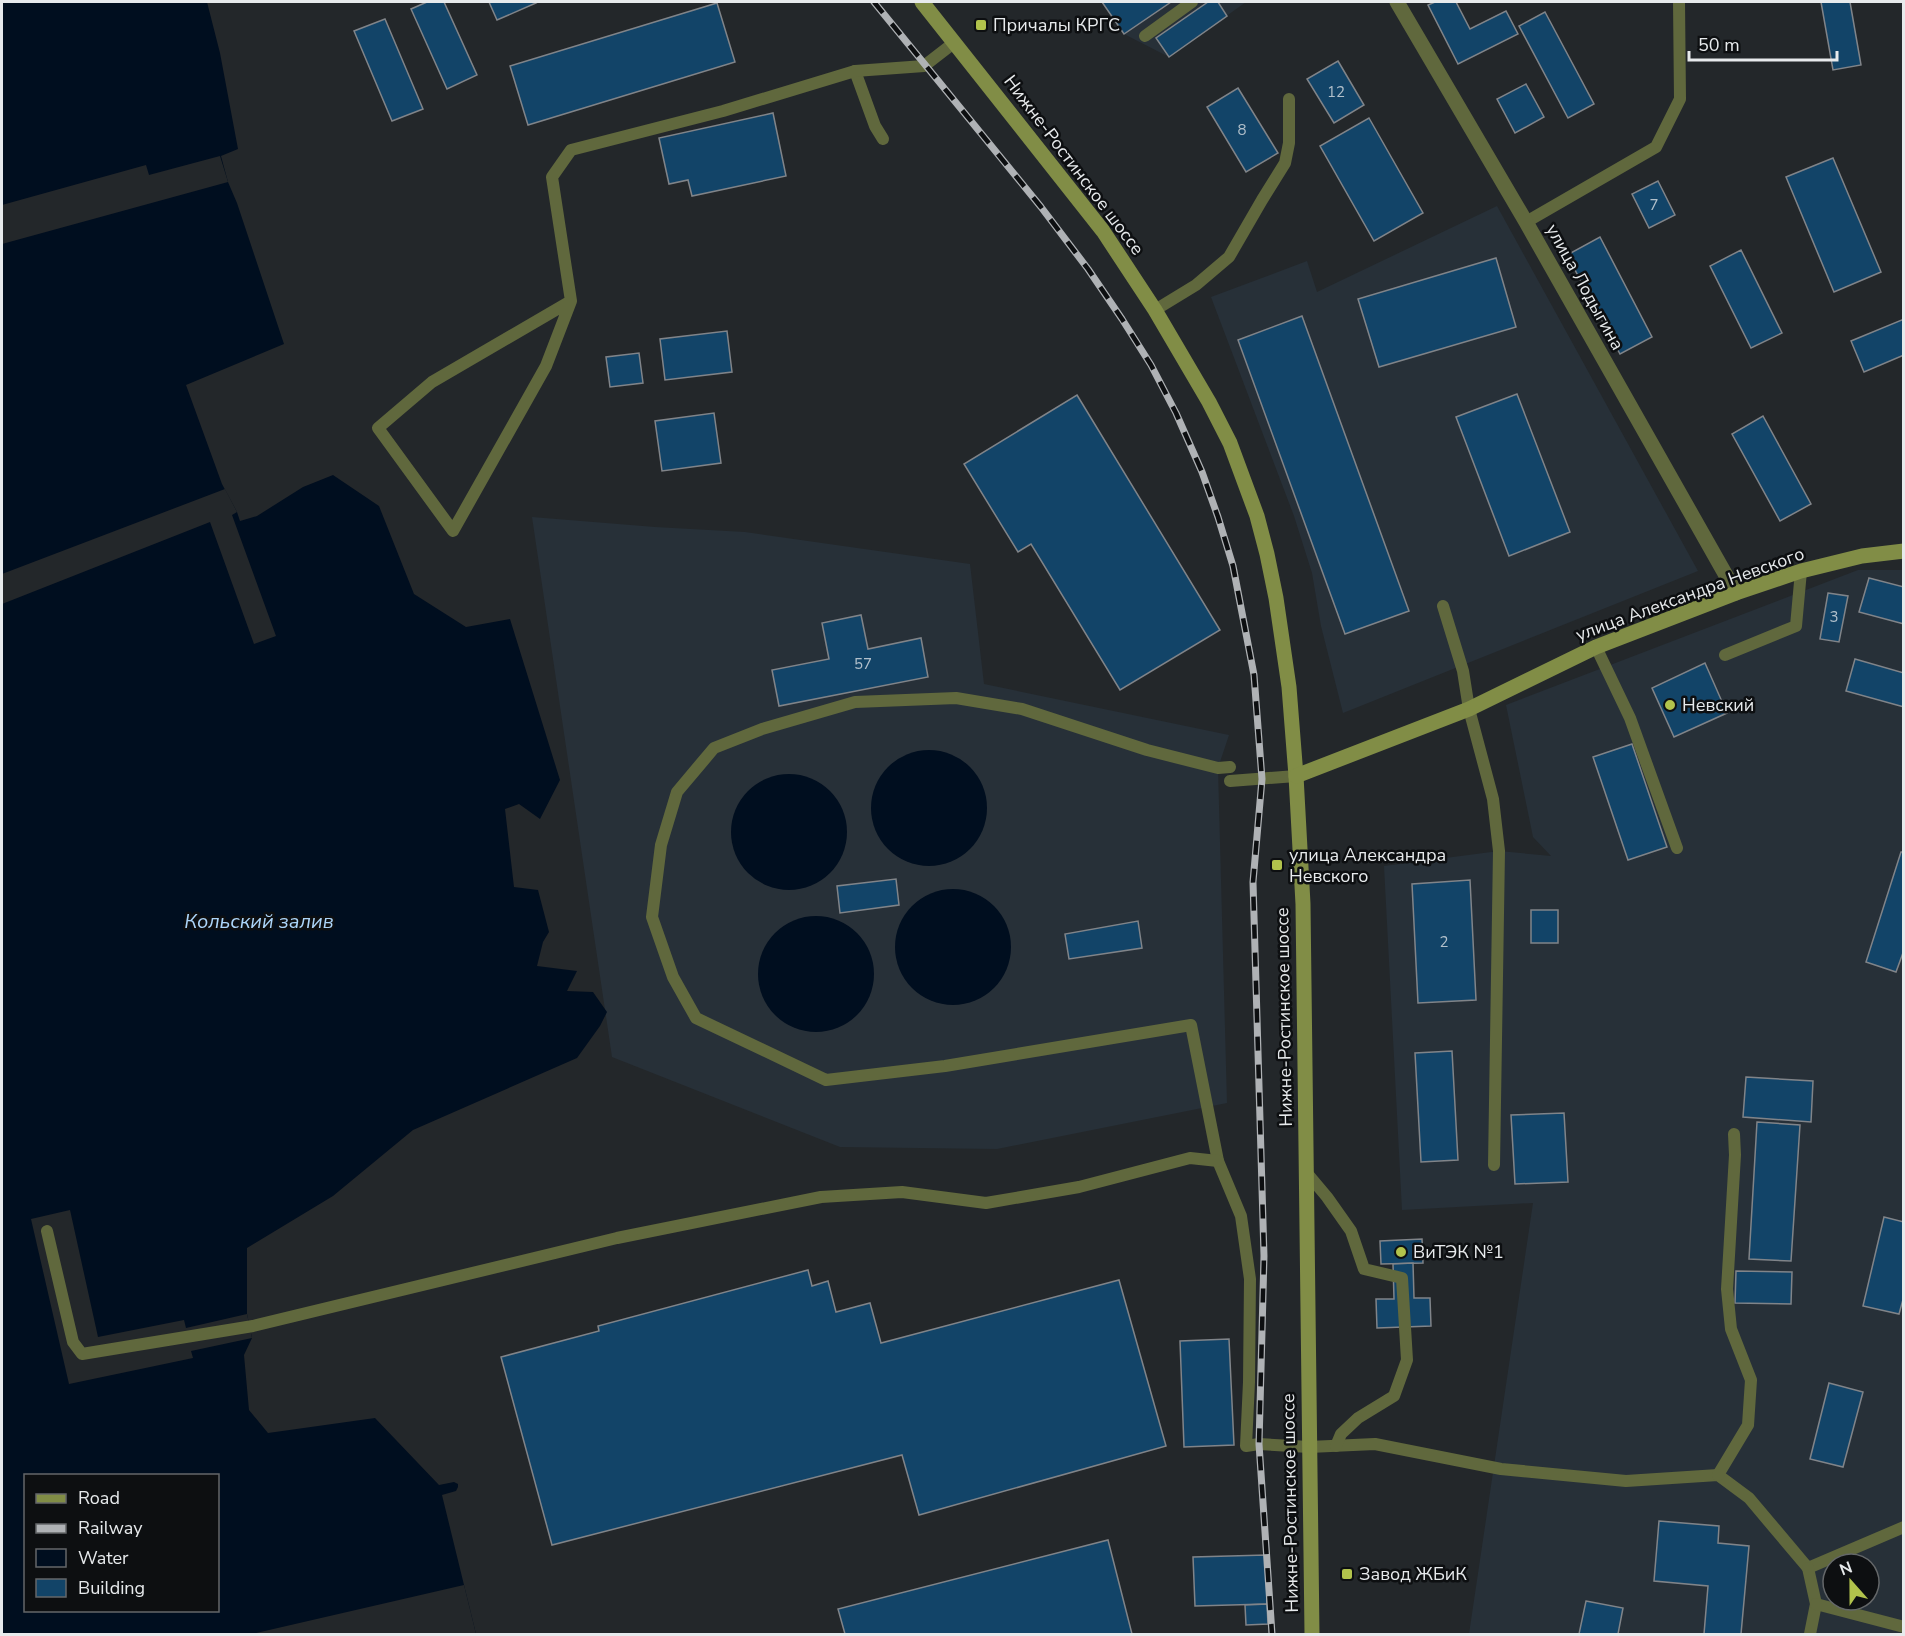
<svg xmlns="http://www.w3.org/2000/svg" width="1905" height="1636" font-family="'Nunito Sans',sans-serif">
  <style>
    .built { fill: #273038; fill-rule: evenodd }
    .water { fill: #000e1f; fill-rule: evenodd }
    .pier { fill: #23272a }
    .building { fill: #124468; stroke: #808489; stroke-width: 1.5 }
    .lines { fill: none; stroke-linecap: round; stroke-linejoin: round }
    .lane { stroke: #60683d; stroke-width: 12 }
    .street { stroke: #60683d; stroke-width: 15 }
    .secondary { stroke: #818d46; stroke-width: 15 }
    .rail-casing { stroke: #afb2b5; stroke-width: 7 }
    .rail { stroke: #0d0f11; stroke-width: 4.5; stroke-dasharray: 14; stroke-linecap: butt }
    .poi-dot { fill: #b2c34c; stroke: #0d0f11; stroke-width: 2 }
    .labels { text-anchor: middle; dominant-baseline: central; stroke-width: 5; stroke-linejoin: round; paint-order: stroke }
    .number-label { font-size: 15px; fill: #b2c0cb }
    .poi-label { font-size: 18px; fill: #e7eaec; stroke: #0d0f11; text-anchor: start }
    .street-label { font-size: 18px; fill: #e7eaec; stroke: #0d0f11 }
    .water-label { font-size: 20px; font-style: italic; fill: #acd5f9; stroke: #0d0f11 }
  </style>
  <rect width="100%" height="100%" fill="#23272a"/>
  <g class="built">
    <polygon points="1101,2 1246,2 1169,57 1124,34"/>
    <polygon points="1497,206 1698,571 1343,713 1321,626 1312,573 1294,516 1211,297 1307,261 1317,292"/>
    <polygon points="532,517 655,527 745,532 970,564 984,684 1229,735 1218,768 1227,1103 997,1149 840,1147 612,1057"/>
    <path d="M1858 570H1903V1634H1469L1533 1203 1402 1210 1384 866 1499 851 1551 856 1533 837 1506 705ZM1833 1564H1869V1600H1833Z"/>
  </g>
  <g class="water">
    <path d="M2 2H207L220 53 238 149 221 156 228 182 237 203 284 344 186 385 222 484 237 512 240 521 257 516 303 487 333 475 379 506 414 594 466 627 510 619 560 780 540 819 519 804 505 809 514 887 538 890 549 932 543 942 537 966 577 971 567 991 593 992 607 1012 600 1026 577 1058 413 1130 333 1196 247 1248V1314L252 1338 244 1355 249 1410 268 1433 375 1418 439 1485 454 1482 458 1484V1487L456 1491 442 1495 476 1634H2ZM26 1476H218V1610H26Z"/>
    <circle cx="929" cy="808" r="58"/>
    <circle cx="789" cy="832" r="58"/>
    <circle cx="953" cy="947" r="58"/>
    <circle cx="816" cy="974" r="58"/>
  </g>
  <g class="pier">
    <polygon points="220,156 228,182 2,244 2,205 146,165 149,175"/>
    <polygon points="225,489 237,512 232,515 276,636 254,644 210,522 2,604 2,574"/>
    <polygon points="70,1210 98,1337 184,1320 186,1328 247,1314 252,1338 191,1351 193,1358 69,1384 31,1219"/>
    <polygon points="464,1585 476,1634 252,1634"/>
  </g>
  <g class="building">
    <polygon points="427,2 444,2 477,75 447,89 411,9"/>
    <polygon points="489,2 535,2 536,3 497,20"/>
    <polygon points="1102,2 1171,2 1124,34"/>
    <polygon points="1208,2 1218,2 1227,16 1169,57 1156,38"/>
    <polygon points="1435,2 1456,2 1470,29 1506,11 1518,34 1458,64 1428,5"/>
    <polygon points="1821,2 1850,2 1861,65 1833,70"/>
    <polygon points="717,3 735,62 528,125 510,66"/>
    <polygon points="1545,12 1594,104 1568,118 1519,26"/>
    <polygon points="385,19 423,109 392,121 354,31"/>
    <polygon points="1338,61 1364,105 1334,123 1307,79"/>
    <polygon points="1526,84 1544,117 1515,133 1497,99"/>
    <polygon points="1238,88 1278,153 1246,172 1207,107"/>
    <polygon points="773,113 786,176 692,196 688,180 669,184 659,138"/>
    <polygon points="1369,118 1423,213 1374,241 1320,146"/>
    <polygon points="1833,158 1881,272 1834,292 1786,177"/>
    <polygon points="1658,181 1675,215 1649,228 1632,194"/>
    <polygon points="1600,237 1652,337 1620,354 1567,255"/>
    <polygon points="1741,250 1782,333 1751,348 1710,266"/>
    <polygon points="1496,258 1516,327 1379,367 1358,299"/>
    <polygon points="1302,316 1409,611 1345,634 1238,340"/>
    <polygon points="1904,319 1904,355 1864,372 1851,341"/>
    <polygon points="727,331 732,372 665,380 660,339"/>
    <polygon points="639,353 643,383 610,387 606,357"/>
    <polygon points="1517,394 1570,532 1509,556 1456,417"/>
    <polygon points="1077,395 1220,630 1120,690 1031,544 1018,552 964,464"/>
    <polygon points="714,413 721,463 662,471 655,421"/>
    <polygon points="1763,416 1811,504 1780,521 1732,434"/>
    <polygon points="1869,578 1904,587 1904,624 1859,612"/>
    <polygon points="1828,593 1848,596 1839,642 1820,639"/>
    <polygon points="861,615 868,649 921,638 928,677 779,706 772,670 829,659 822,623"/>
    <polygon points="1855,659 1904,673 1904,707 1846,691"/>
    <polygon points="1705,663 1727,713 1674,737 1652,688"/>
    <polygon points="1632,744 1667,847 1628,860 1593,757"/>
    <polygon points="1901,852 1904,852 1904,950 1896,972 1866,962"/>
    <polygon points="896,879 899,905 840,913 837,886"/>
    <polygon points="1470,880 1476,1000 1418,1003 1412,884"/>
    <rect x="1531" y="910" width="27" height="33"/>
    <polygon points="1138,921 1142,948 1069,959 1065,934"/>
    <polygon points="1452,1051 1458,1160 1421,1162 1415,1053"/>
    <polygon points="1746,1077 1813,1081 1811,1122 1743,1117"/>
    <polygon points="1564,1113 1568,1182 1515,1184 1511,1115"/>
    <polygon points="1757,1122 1800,1125 1791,1261 1749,1259"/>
    <polygon points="1884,1217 1904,1222 1904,1296 1899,1314 1863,1306"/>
    <polygon points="1422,1239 1423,1263 1381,1264 1380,1241"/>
    <polygon points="1413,1263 1414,1298 1430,1298 1431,1326 1377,1328 1376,1299 1394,1299 1393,1264"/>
    <polygon points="808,1270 812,1286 828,1281 836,1312 870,1303 881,1343 1119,1280 1166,1446 919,1515 902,1455 552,1545 501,1357 599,1331 598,1326"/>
    <polygon points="1736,1271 1792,1272 1791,1304 1735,1303"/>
    <polygon points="1229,1339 1234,1445 1184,1447 1180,1341"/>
    <polygon points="1829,1383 1863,1392 1843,1467 1810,1459"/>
    <polygon points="1659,1521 1719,1526 1718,1543 1749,1546 1741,1634 1704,1634 1708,1586 1654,1581"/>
    <polygon points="1108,1540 1132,1634 845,1634 838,1609"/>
    <polygon points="1266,1555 1267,1604 1195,1606 1193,1557"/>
    <polygon points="1586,1601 1623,1608 1618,1634 1579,1634"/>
    <polygon points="1267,1604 1268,1624 1246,1625 1245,1605"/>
  </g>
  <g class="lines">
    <g class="lane">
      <polyline points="1145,36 1192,2"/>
      <polyline points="855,71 875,126 883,139"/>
      <polyline points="1526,222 1656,147 1680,99 1679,2"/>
      <polyline points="571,301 432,382 378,428 453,531 546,366 571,301 552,177 571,150 723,111 855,71 924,66 955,42"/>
      <polyline points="1155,310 1196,285 1229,257 1262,200 1285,163 1289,143 1289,99"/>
      <polyline points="1443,606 1463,671 1469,709 1493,799 1499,851 1494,1165"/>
      <polyline points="1596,647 1630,718 1677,848"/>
      <polyline points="1725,655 1796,626 1801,571"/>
      <polyline points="1230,767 1218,768 1147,750 1022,709 956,698 855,702 762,729 714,748 677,792 661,845 652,917 673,977 696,1018 826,1080 945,1066 1191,1025 1218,1161 1241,1216 1250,1279 1249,1382 1246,1446 1259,1444 1309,1447 1375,1444 1501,1469 1626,1481 1718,1475 1749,1498 1808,1568 1904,1527"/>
      <polyline points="1230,781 1296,776"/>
      <polyline points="1306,1172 1327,1197 1351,1231 1364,1269 1402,1278 1407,1360 1394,1396 1358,1418 1341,1434 1336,1446"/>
      <polyline points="47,1231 73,1342 82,1354 253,1326 617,1238 821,1197 902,1192 986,1203 1079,1187 1190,1158 1218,1161"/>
      <polyline points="1718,1475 1748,1425 1751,1380 1731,1329 1727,1289 1735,1155 1734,1134"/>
      <polyline points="1808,1568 1816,1604 1810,1634"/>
      <polyline points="1816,1604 1904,1627"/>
    </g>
    <polyline class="street" points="1397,2 1526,222 1736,593"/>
    <g class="secondary">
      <polyline points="922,2 1103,231 1155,310 1209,402 1230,443 1257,516 1267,554 1276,598 1289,687 1296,776 1303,904 1312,1634"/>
      <polyline points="1296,776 1469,709 1596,647 1736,593 1801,571 1862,556 1904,551"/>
    </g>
    <g class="rail-casing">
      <polyline id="rail" points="874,2 1041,207 1088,269 1122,319 1151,365 1176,413 1202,472 1218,517 1233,566 1254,675 1262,779 1253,882 1264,1256 1259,1444 1272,1634"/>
    </g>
    <use href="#rail" class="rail"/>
  </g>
  <g class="poi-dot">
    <rect x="975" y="19" width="12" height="12" rx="3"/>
    <circle cx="1670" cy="705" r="6"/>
    <rect x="1271" y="859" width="12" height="12" rx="3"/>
    <circle cx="1401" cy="1252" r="6"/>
    <rect x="1341" y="1568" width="12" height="12" rx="3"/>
  </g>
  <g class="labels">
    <g class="number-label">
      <text x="1336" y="92">12</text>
      <text x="1242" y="130">8</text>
      <text x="1654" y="205">7</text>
      <text x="1834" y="617">3</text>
      <text x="863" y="664">57</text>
      <text x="1444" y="942">2</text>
    </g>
    <g class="poi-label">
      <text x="993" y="25">Причалы КРГС</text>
      <text x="1682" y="705">Невский</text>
      <text x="1289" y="855">улица Александра<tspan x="1289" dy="21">Невского</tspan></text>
      <text x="1413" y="1252">ВиТЭК №1</text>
      <text x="1359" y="1574">Завод ЖБиК</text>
    </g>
    <g class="street-label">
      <text transform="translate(1074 165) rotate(53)">Нижне-Ростинское шоссе</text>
      <text transform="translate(1585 287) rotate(61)">улица Лодыгина</text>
      <text transform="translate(1690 594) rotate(-20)">улица Александра Невского</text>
      <text transform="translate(1284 1017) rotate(-91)">Нижне-Ростинское шоссе</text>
      <text transform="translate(1290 1503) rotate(-91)">Нижне-Ростинское шоссе</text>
    </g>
    <g class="water-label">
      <text x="259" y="921">Кольский залив</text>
    </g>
  </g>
  <rect width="1905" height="1636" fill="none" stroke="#e7eaec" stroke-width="6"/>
  <rect x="24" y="1474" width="195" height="138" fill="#0d0f11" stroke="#646769" stroke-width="1.5"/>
  <rect x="36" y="1494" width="30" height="9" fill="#818d46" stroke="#646769" stroke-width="1.5"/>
  <text x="78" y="1504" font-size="18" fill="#e7eaec">Road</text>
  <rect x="36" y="1524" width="30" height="9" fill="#afb2b5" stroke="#646769" stroke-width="1.5"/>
  <text x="78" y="1534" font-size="18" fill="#e7eaec">Railway</text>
  <rect x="36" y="1549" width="30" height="18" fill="#000e1f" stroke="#646769" stroke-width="1.5"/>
  <text x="78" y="1564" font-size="18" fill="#e7eaec">Water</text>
  <rect x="36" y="1579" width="30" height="18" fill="#124468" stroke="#646769" stroke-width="1.5"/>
  <text x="78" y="1594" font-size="18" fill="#e7eaec">Building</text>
  <g transform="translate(1851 1582) rotate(339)"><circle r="28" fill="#0d0f11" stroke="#646769" stroke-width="1.5"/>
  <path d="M0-4.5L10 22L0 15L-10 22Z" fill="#b2c34c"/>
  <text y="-9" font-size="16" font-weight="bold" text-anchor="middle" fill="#e7eaec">N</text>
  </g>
  <path d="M1689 51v9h148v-9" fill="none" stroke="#e7eaec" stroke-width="3"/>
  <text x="1698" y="51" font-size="18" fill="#e7eaec" stroke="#0d0f11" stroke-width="4.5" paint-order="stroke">50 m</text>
</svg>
